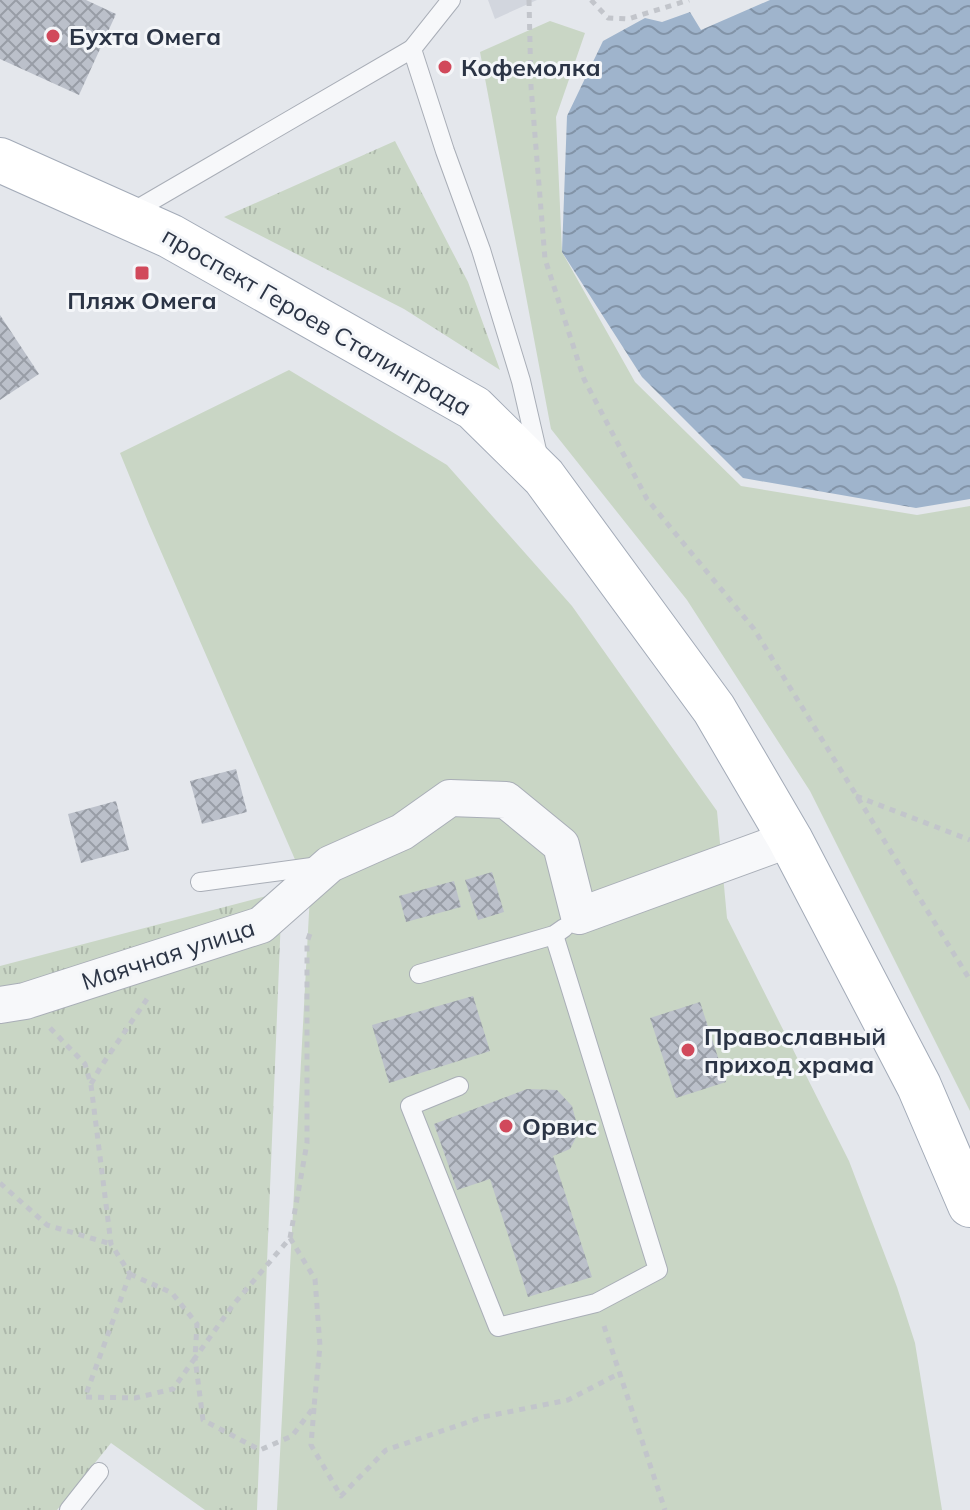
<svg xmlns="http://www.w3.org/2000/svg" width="970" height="1510" font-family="Mulish,sans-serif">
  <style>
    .built { fill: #d2d6de }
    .grass { fill: url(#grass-tufts) }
    .park { fill: #c9d6c5 }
    .water { fill: url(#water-waves) }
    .building { fill: url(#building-cross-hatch) }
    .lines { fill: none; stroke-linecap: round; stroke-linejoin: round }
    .service-casing { stroke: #a9aeb7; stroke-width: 20 }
    .minor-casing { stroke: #a9aeb7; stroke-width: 38 }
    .primary-casing { stroke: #a3abb8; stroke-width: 46 }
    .path { stroke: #c2c5cb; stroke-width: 5; stroke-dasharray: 6 6; stroke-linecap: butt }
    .service { stroke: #f7f8fa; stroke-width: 18 }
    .minor { stroke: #f7f8fa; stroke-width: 36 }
    .primary { stroke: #fff; stroke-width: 44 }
    .poi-dot { fill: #d1495b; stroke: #f4f6f9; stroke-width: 3 }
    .labels { text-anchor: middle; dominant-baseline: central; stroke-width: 6; stroke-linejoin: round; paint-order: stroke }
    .poi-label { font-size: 24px; font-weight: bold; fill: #2b3445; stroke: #f4f6f9; text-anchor: start }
    .street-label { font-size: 24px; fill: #2b3445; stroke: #f4f6f9 }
  </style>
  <defs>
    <pattern id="grass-tufts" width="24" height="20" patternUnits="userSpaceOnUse" patternTransform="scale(2)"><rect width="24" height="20" fill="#c9d6c5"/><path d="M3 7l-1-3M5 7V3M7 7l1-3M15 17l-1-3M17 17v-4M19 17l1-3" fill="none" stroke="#adb8ab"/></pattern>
    <pattern id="water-waves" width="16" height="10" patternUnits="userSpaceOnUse" patternTransform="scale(2)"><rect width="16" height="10" fill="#9fb4cc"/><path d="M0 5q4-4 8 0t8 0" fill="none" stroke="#8293a7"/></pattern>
    <pattern id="building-cross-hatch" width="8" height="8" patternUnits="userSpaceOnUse" patternTransform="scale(2)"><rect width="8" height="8" fill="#bbc0ca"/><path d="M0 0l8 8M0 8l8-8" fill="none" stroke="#989da6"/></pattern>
  </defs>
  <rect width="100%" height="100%" fill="#e4e7ec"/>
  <polygon class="built" points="488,0 537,0 495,19"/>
  <g class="grass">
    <polygon points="395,141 468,282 500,370 404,309 224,217"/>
    <polygon points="282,892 257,1510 205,1510 111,1443 57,1510 0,1510 0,966"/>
  </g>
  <g class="park">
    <polygon points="550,21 585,33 556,117 562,252 635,382 741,486 917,515 970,506 970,1111 810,791 687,600 551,429 480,52"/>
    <polygon points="289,370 447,465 572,606 717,811 727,918 849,1161 897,1287 915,1343 942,1510 277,1510 310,894 149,524 120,453"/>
  </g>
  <polygon class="water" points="770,0 970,0 970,499 916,508 743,478 642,377 562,252 567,116 603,41 645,18 662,22 690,12 701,30"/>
  <g class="building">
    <polygon points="0,0 86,0 116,14 79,95 0,59"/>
    <polygon points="0,315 39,374 0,400"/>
    <polygon points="236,769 247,812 202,824 190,781"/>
    <polygon points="116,801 129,850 81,863 68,814"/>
    <polygon points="492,872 504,912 478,920 465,880"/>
    <polygon points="454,881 461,907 406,922 399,896"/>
    <polygon points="473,996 490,1051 389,1083 372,1025"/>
    <polygon points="700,1002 726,1082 676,1098 650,1018"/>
    <polygon points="527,1089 557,1090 572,1106 579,1132 570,1149 553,1156 592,1277 528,1297 490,1179 457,1190 434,1124"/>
  </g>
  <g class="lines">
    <g class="service-casing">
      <g id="service">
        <polyline points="451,0 412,49 445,151 481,250 521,381 539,459"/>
        <polyline points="127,215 412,49"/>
        <polyline points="200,882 319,866"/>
        <polyline points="419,974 554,935 564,928"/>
        <polyline points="459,1086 410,1106 498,1327 596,1303 658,1270 554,935"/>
        <polyline points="69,1510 99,1472"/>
      </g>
    </g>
    <g class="minor-casing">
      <polyline id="minor" points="0,1005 25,1001 261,925 330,864 402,832 450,798 506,800 561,845 579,916 790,839"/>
    </g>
    <g class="primary-casing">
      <polyline id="primary" points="0,160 170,236 474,408 544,477 714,709 790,839 919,1086 970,1205"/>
    </g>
    <g class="path">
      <polyline points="529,0 531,86 545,259 584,379 647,499 754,629 970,980"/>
      <polyline points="591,0 608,18 628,19 689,0"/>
      <polyline points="856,796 970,840"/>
      <polyline points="50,1028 85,1064 91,1085 111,1244 130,1274"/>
      <polyline points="91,1084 100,1068 147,999"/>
      <polyline points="0,1183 47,1225 111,1244"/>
      <polyline points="290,1238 315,1279 320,1346 314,1407 292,1436 260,1450 203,1420 195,1358 233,1305 290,1238 307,1143 307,942 311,931"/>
      <polygon points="130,1274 172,1293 197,1324 195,1358 173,1389 135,1398 85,1397"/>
      <polyline points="604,1326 665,1510"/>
      <polyline points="314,1408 311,1445 341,1496 386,1450 483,1417 568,1400 620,1373"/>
    </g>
    <use href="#service" class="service"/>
    <use href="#minor" class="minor"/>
    <use href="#primary" class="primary"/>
  </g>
  <g class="poi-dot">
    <circle cx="53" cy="36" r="8"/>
    <circle cx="445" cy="67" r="8"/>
    <rect x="134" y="265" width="16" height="16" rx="4"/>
    <circle cx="688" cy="1050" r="8"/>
    <circle cx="506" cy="1126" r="8"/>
  </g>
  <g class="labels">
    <g class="poi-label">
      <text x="69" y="36">Бухта Омега</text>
      <text x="461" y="67">Кофемолка</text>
      <text x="142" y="300" text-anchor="middle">Пляж Омега</text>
      <text x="704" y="1036">Православный<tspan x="704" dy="28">приход храма</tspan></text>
      <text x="522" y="1126">Орвис</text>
    </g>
    <g class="street-label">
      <text transform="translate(317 321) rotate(30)">проспект Героев Сталинграда</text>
      <text transform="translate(168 954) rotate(-18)">Маячная улица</text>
    </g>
  </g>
</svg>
